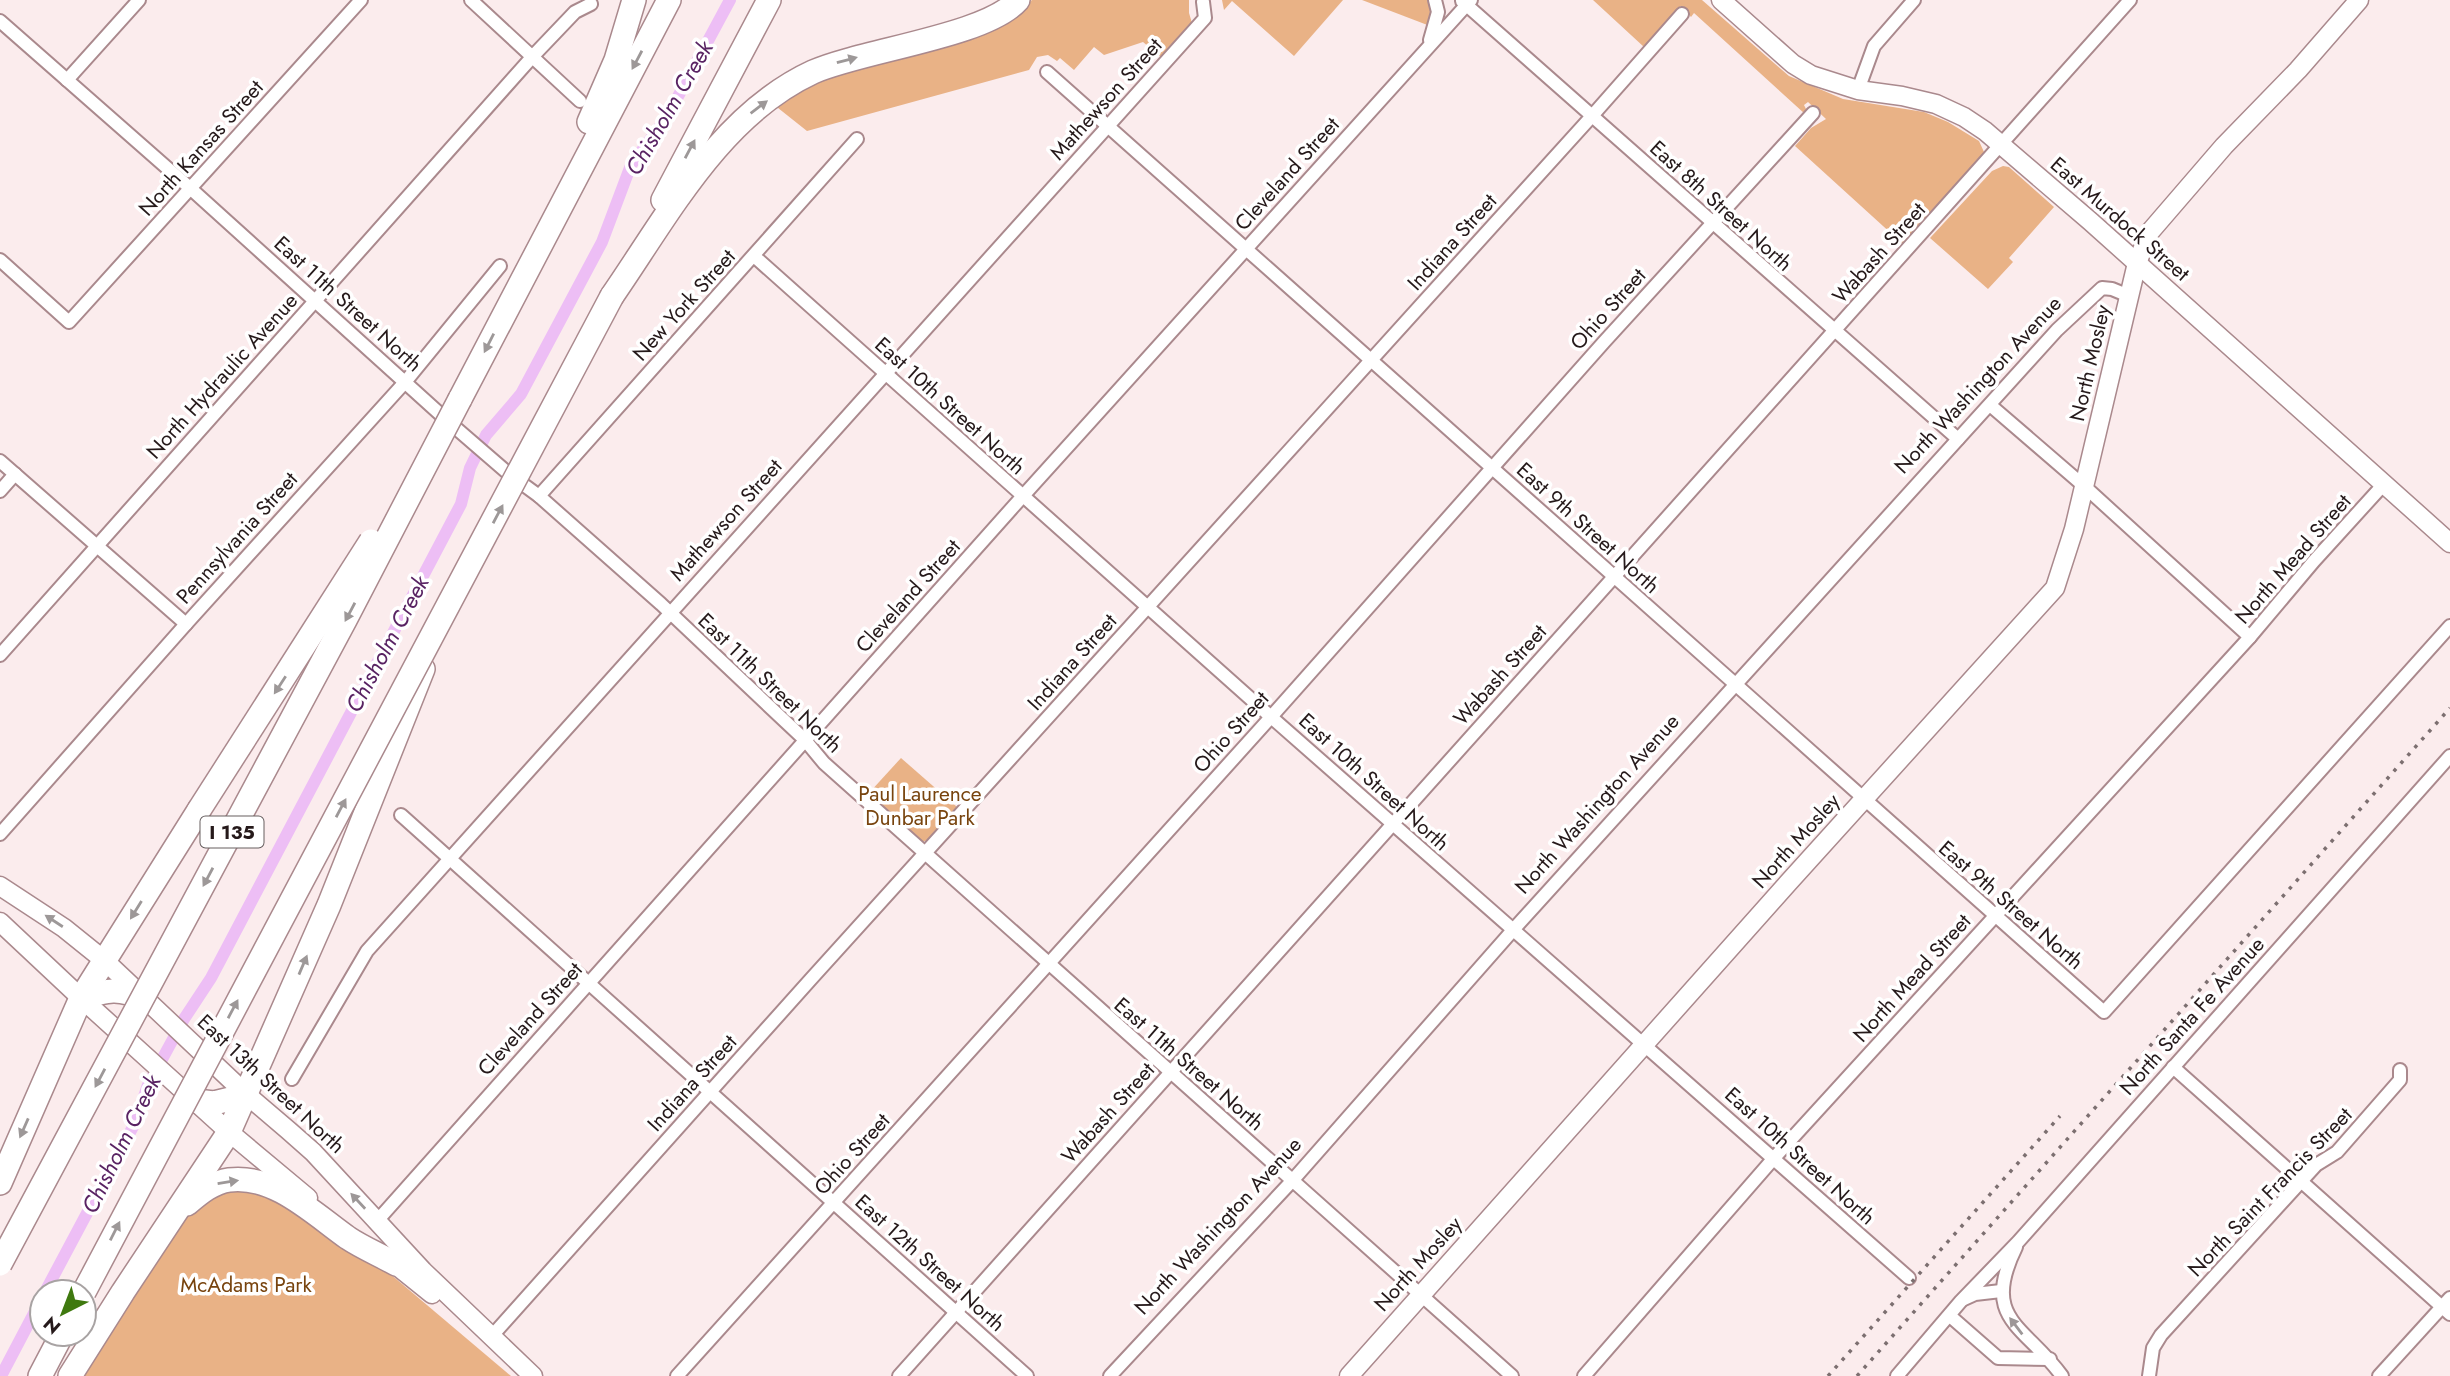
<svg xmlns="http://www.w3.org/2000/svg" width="2450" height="1376" font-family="Jost,sans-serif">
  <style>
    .green { fill: #e9b286 }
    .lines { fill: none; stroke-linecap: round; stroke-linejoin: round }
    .canal { stroke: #edbef5; stroke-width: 12 }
    .street-casing { stroke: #aa898d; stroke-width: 16 }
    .secondary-casing { stroke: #aa898d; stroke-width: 21 }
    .highway-casing { stroke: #aa898d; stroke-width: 26 }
    .street { stroke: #fff; stroke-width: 12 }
    .secondary { stroke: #fff; stroke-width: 18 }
    .highway { stroke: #fff; stroke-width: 23 }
    .rail { stroke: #7c6f70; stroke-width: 3.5; stroke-dasharray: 3.5 7; stroke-linecap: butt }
    .highway-bridge-casing { stroke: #aa898d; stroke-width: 26; stroke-linecap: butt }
    .highway-bridge { stroke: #fff; stroke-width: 23 }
    .oneway { fill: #9d9898 }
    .labels { text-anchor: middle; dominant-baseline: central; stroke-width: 7; stroke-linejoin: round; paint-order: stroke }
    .shield { fill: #fff; stroke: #665e5f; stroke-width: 2 }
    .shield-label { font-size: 19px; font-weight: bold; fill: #25191a }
    .street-label { font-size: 21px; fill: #25191a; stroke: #fff }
    .park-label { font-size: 21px; fill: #78440e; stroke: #fff }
    .water-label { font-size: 23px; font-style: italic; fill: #592363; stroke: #fff }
  </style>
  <rect width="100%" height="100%" fill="#fbeced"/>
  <g class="green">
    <polygon points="1032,0 1189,0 1189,13 1192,23 1162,58 1143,42 1104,55 1094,47 1074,70 1060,58 1057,61 1048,55 1037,57 1029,70 807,131 773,104 811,78 1013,16"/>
    <polygon points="1222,0 1343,0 1294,56 1232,1 1224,10"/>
    <polygon points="1362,0 1427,0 1432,12 1430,26"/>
    <polygon points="1593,0 1702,0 1789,76 1843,99 1924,112 1948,122 1979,141 1984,152 1983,157 1905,246 1795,146 1811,128 1826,119 1808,102 1804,105 1806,109 1805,114 1694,13 1691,17 1681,6 1644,47"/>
    <polygon points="2003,166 2009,167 2054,207 2009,258 2013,262 1988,289 1930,238 1992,171"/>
    <polygon points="901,758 957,807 928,840 922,842 869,793"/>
    <polygon points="223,1187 275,1196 382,1267 511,1376 77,1376 187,1213"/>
  </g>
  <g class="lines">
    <g class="canal">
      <polyline points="45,1292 135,1123 148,1085 184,1019 211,978 461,504 470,468 486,435 521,394 602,242 631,165 667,117 730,0"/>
      <polyline points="1,1376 42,1298"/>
    </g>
    <g class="street-casing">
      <g id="street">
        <polyline points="471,0 580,101"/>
        <polyline points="1462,1 1958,439"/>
        <polyline points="0,21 190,188 450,423 509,474 539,496 661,604 805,740 824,763 1512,1376"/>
        <polyline points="1430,40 1438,12 1435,0"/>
        <polyline points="1047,72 2104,1012 2450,626"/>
        <polyline points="67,80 139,0"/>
        <polyline points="1858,90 1874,46 1914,0"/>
        <polyline points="754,256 1261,708 1909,1278"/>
        <polyline points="0,260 69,322 361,0"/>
        <polyline points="1990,405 2084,486 2250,637"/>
        <polyline points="0,461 186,624"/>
        <polyline points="0,491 15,474"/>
        <polyline points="539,496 857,139"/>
        <polyline points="0,655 533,56 575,12 591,4"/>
        <polyline points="401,815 1027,1376"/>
        <polyline points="0,834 186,624 406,381 500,266"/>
        <polyline points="2173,1067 2450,1314"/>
        <polyline points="292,1079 367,951 1205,18 1203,2"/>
        <polyline points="377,1221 1013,507 1471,0"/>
        <path d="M2016 1247C1980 1320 2025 1325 2062 1376"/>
        <polyline points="1964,1299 1975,1294 2001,1291"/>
        <polyline points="1950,1316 1998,1358 2050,1359"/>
        <polyline points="491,1337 811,979 1592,116 1682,14"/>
        <polyline points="677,1376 1271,717 1604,342 1813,113"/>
        <polyline points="899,1376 2130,0"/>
        <polyline points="1110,1376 1292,1181 1513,930 2057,330 2102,288 2112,289 2129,296"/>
        <polyline points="1584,1376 1774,1158 2250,637 2314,561 2384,484"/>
        <polyline points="1897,1376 1961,1301 2018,1242 2450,756"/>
        <polyline points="2149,1376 2153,1348 2161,1335 2316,1165 2337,1152 2400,1080 2400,1070"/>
        <polyline points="2379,1376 2450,1298"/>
      </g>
    </g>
    <g class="secondary-casing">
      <g id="secondary">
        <polyline points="1721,0 1793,64 1811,75 1858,90 1902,96 1936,104 1964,117 1985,131 2090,221 2450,543"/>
        <polyline points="0,886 64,928 105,961 247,1095 288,1130 313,1152 423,1271 533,1376"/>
        <polyline points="0,922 81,998 229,1132 308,1198"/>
        <polyline points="386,1257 432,1294"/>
        <polyline points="1349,1376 1788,883 2055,588 2074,529 2137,263 2149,233 2224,146 2298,70 2359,0"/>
      </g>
    </g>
    <g class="highway-casing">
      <g id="highway">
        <polyline points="589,122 616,60 634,0"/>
        <polyline points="663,200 769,0"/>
        <path d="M612 296C668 215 720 115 813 72 863 50 987 36 1018 0"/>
        <polyline points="460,399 669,0"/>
        <path d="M81 998C108 990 118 987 145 999"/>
        <polyline points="196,1101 214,1103 247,1095"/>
        <polyline points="0,1183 81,998 199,810"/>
        <path d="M187 1204C199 1194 213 1182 229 1180 274 1174 314 1214 348 1238 363 1248 380 1255 396 1264"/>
        <polyline points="40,1376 62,1334"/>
        <polyline points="70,1376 123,1292 229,1132 329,905 423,669"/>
      </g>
    </g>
    <use href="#street" class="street"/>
    <use href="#secondary" class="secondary"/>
    <use href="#highway" class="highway"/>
    <g class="rail">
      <polyline points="1828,1376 2060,1116"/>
      <polyline points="1857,1376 2450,708"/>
    </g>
    <g class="highway-bridge-casing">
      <g id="highway-bridge">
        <polyline points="199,810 371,541"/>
        <polyline points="0,1264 345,620 460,399"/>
        <polyline points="84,1292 612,296"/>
      </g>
    </g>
    <use href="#highway-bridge" class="highway-bridge"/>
  </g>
  <defs><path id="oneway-solid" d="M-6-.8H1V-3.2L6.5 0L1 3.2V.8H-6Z" transform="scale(1.75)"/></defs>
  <g class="oneway">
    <use href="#oneway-solid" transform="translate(637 60) rotate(118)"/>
    <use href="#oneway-solid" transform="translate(847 60) rotate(-15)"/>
    <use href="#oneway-solid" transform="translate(759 107) rotate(-37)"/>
    <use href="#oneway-solid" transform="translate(690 149) rotate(-62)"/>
    <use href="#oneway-solid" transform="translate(489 343) rotate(117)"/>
    <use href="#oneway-solid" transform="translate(498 514) rotate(-62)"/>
    <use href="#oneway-solid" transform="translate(350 612) rotate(118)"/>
    <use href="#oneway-solid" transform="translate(280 685) rotate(123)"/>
    <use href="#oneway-solid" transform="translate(341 808) rotate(-62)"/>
    <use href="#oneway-solid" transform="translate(208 877) rotate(118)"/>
    <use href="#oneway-solid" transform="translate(136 910) rotate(122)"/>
    <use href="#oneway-solid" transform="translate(54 921) rotate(-147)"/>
    <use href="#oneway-solid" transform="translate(303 965) rotate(-67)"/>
    <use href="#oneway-solid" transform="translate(233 1009) rotate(-62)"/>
    <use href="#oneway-solid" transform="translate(100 1078) rotate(118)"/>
    <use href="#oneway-solid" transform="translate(24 1128) rotate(114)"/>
    <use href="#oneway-solid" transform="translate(228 1182) rotate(-9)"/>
    <use href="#oneway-solid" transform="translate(358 1201) rotate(-133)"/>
    <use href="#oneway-solid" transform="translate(115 1231) rotate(-63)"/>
    <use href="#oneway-solid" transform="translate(2016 1326) rotate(-127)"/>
  </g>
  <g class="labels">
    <rect class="shield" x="200.5" y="816.5" width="63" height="31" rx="5"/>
    <g class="shield-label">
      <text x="232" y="832">I 135</text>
    </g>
    <g class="street-label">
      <text transform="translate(1106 99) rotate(-48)">Mathewson Street</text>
      <text transform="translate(201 148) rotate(-48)">North Kansas Street</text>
      <text transform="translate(1287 174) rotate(-48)">Cleveland Street</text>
      <text transform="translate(1721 206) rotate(42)">East 8th Street North</text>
      <text transform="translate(2120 219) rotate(41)">East Murdock Street</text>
      <text transform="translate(1452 242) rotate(-48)">Indiana Street</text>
      <text transform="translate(1879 253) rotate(-48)">Wabash Street</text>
      <text transform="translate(348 304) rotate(42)">East 11th Street North</text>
      <text transform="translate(684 305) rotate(-48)">New York Street</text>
      <text transform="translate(1608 309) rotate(-48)">Ohio Street</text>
      <text transform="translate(2090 363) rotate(-77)">North Mosley</text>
      <text transform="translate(222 376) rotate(-48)">North Hydraulic Avenue</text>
      <text transform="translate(1978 385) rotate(-47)">North Washington Avenue</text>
      <text transform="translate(950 406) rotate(42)">East 10th Street North</text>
      <text transform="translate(726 520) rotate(-48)">Mathewson Street</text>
      <text transform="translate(1588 528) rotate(42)">East 9th Street North</text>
      <text transform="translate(237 538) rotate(-48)">Pennsylvania Street</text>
      <text transform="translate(2293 559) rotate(-49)">North Mead Street</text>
      <text transform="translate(908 596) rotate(-48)">Cleveland Street</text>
      <text transform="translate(1072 662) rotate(-48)">Indiana Street</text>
      <text transform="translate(1500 675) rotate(-48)">Wabash Street</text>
      <text transform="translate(770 683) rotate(44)">East 11th Street North</text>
      <text transform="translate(1231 732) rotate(-48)">Ohio Street</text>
      <text transform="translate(1374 782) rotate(42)">East 10th Street North</text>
      <text transform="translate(1597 804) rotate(-48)">North Washington Avenue</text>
      <text transform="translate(1796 841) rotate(-48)">North Mosley</text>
      <text transform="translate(2011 905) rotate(41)">East 9th Street North</text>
      <text transform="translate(1912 978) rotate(-48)">North Mead Street</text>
      <text transform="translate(2192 1016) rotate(-48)">North Santa Fe Avenue</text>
      <text transform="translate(530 1019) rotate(-48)">Cleveland Street</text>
      <text transform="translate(1189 1064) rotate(41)">East 11th Street North</text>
      <text transform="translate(692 1083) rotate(-48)">Indiana Street</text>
      <text transform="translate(271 1084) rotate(43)">East 13th Street North</text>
      <text transform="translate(1108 1113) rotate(-48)">Wabash Street</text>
      <text transform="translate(852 1154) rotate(-48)">Ohio Street</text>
      <text transform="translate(1800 1156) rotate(42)">East 10th Street North</text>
      <text transform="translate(2270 1192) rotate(-46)">North Saint Francis Street</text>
      <text transform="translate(1218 1226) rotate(-47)">North Washington Avenue</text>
      <text transform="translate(930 1263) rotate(42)">East 12th Street North</text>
      <text transform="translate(1418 1264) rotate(-48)">North Mosley</text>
    </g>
    <g class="park-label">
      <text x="920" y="794">Paul Laurence<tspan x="920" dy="24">Dunbar Park</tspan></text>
      <text x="246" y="1285">McAdams Park</text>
    </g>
    <g class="water-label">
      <text transform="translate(669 108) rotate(-60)">Chisholm Creek</text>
      <text transform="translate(387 644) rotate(-62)">Chisholm Creek</text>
      <text transform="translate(121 1144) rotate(-64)">Chisholm Creek</text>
    </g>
  </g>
  <g transform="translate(63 1313) rotate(222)"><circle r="33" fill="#ffffff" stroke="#a8a3a3" stroke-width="2"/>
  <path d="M0-5L12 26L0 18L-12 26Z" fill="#3f790f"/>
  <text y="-10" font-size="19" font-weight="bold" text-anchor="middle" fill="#25191a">N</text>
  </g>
</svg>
